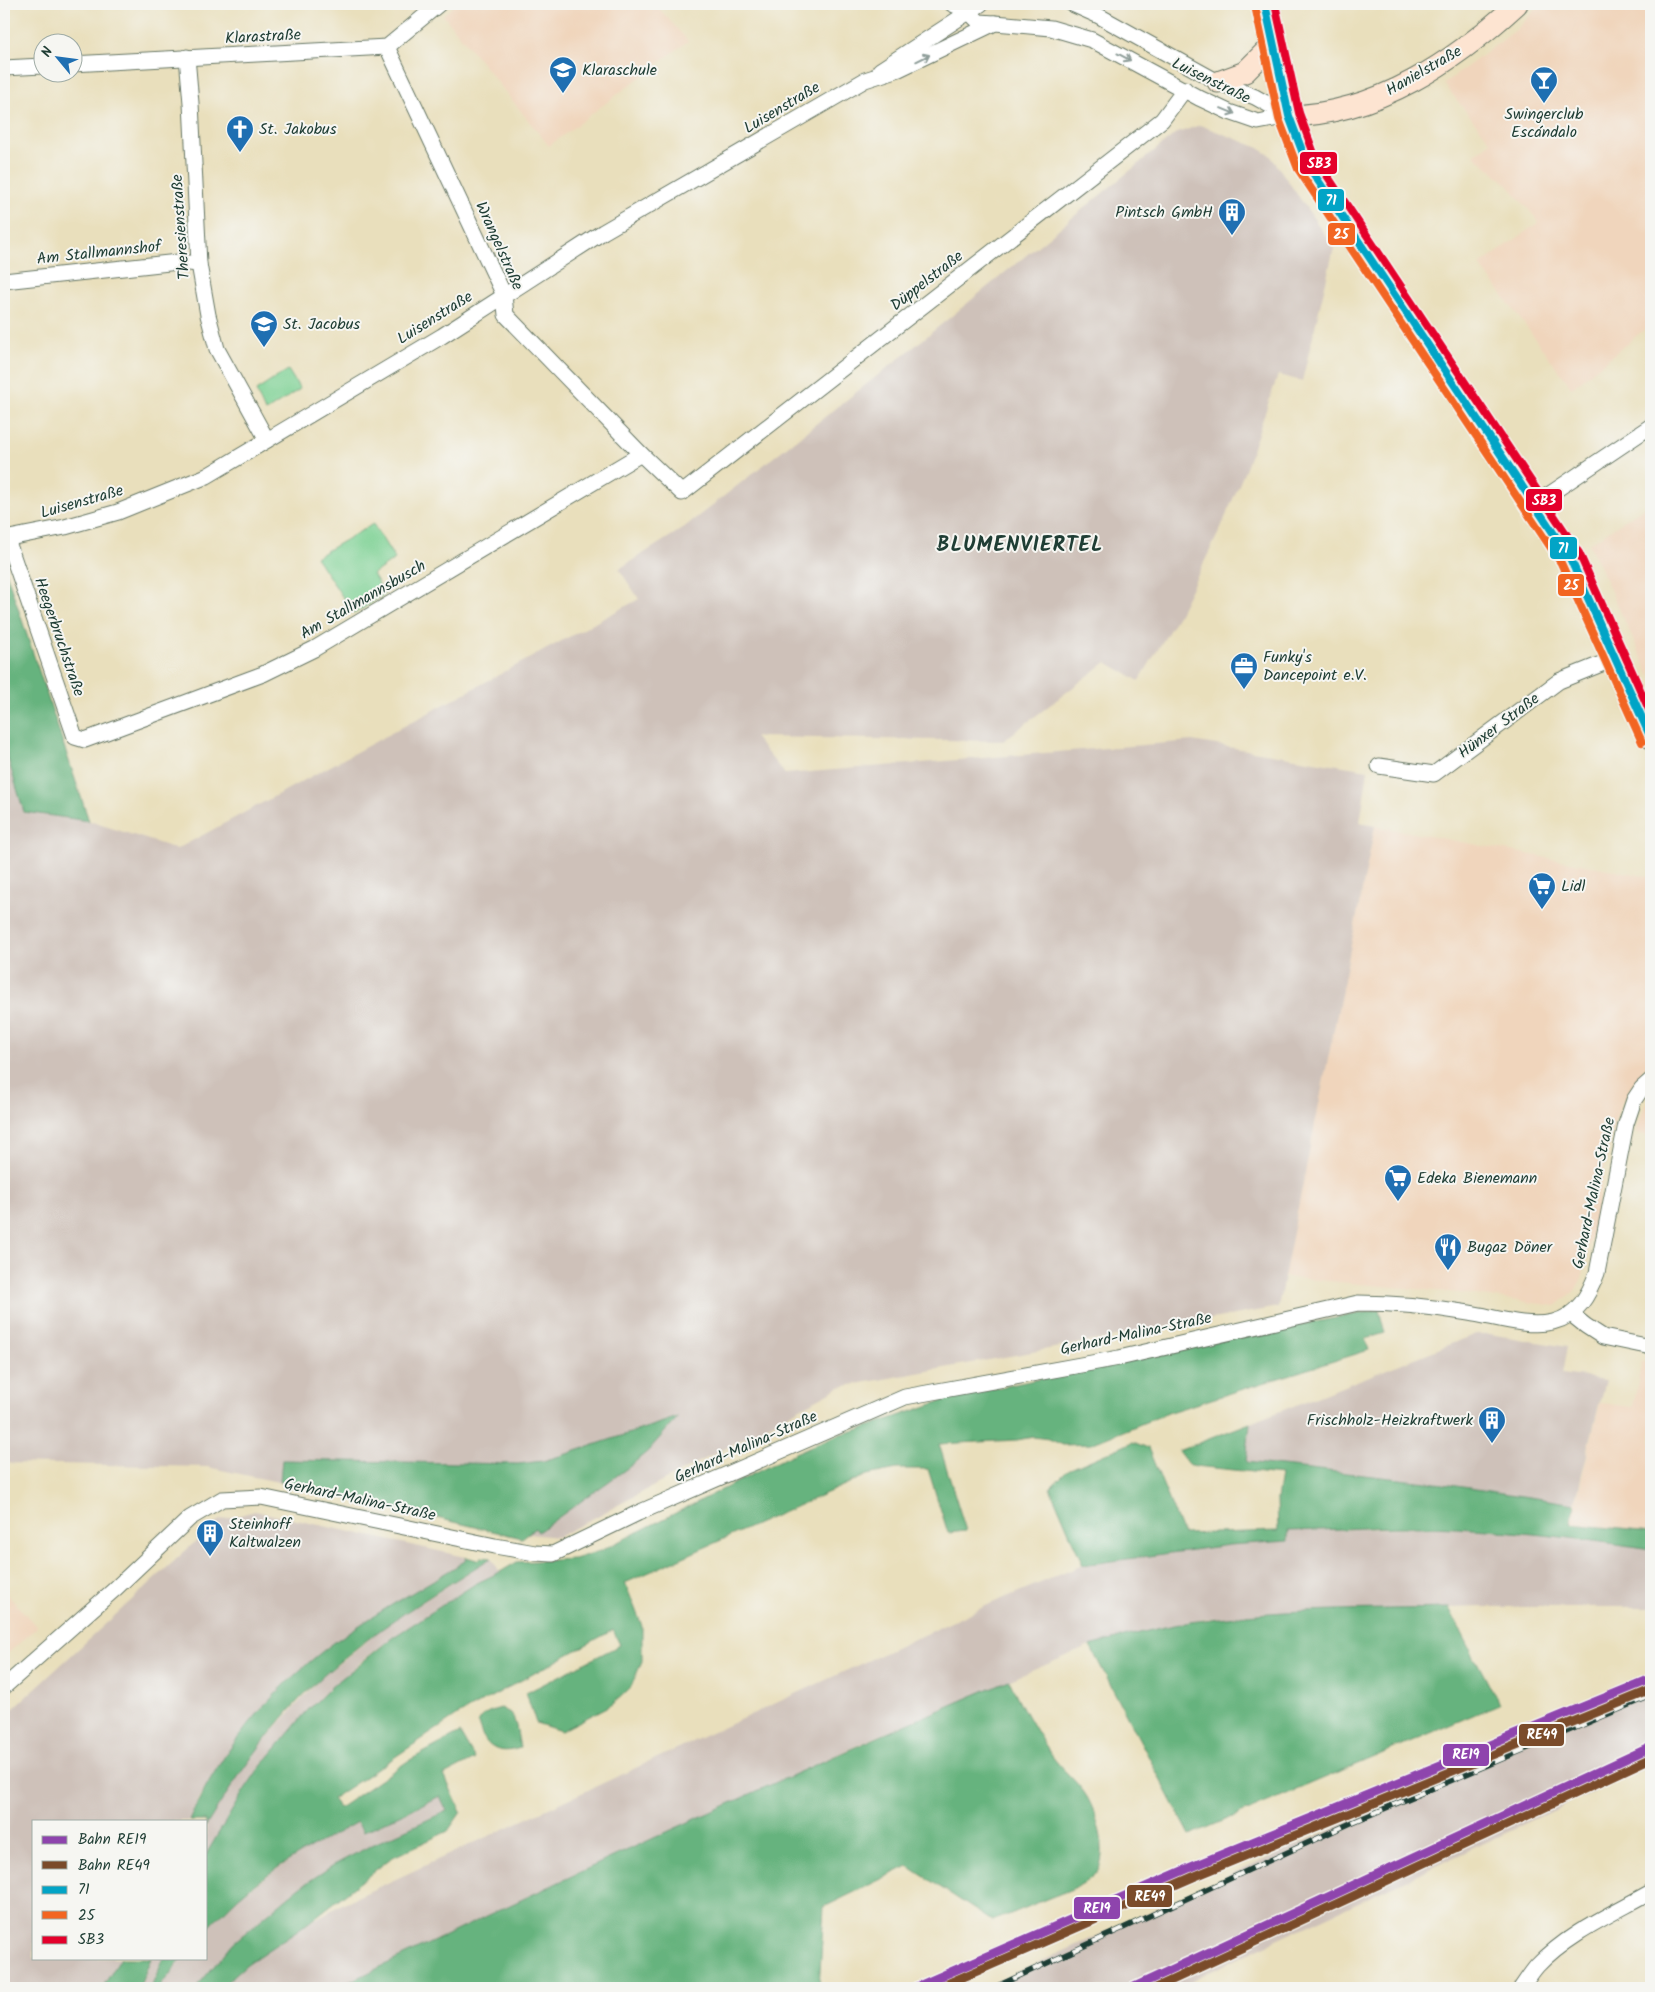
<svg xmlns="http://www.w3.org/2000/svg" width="1655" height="1992" font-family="Kalam,sans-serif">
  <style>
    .built { fill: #f0d5bc }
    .industrial { fill: #cec1b9 }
    .green { fill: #7ed194; stroke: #4e8764 }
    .forest { fill: #66b37e; stroke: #427859 }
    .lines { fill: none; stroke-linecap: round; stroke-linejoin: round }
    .minor-casing { stroke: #667664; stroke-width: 17 }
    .secondary-casing { stroke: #667664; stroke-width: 23 }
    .minor { stroke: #fff; stroke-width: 15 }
    .secondary { stroke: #fde4d1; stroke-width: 21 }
    .rail-casing { stroke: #1f3d34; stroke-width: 5.5 }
    .rail { stroke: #f6f6f2; stroke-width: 4; stroke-dasharray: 11; stroke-linecap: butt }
    .bus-1-casing { stroke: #f6f6f2; stroke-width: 11 }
    .bus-2-casing { stroke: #f6f6f2; stroke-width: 11 }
    .bus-3-casing { stroke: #f6f6f2; stroke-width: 11 }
    .bus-1 { stroke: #02a4c6; stroke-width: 8 }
    .bus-2 { stroke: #f26522; stroke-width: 8 }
    .bus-3 { stroke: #e4002b; stroke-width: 8 }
    .rail-1-casing { stroke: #f6f6f2; stroke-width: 12 }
    .rail-2-casing { stroke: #f6f6f2; stroke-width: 12 }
    .rail-1 { stroke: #8e44ad; stroke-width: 9 }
    .rail-2 { stroke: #7a4b2a; stroke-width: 9 }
    .oneway { stroke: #8f9e9a }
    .labels { text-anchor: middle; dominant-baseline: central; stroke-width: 4; stroke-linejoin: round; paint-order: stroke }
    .street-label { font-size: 16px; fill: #1f3d34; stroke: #f6f6f2 }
    .poi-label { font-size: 16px; fill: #1f3d34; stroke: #f6f6f2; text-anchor: start }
    .district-label { font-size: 21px; font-weight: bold; letter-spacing: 1px; fill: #1f3d34; stroke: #f6f6f2 }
    .line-badge { stroke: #f6f6f2; stroke-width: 2 }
    .badge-label { font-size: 14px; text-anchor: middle; font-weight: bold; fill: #fff }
  </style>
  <rect width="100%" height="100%" fill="#f6f6f2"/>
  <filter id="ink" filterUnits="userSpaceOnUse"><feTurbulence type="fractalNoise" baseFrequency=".02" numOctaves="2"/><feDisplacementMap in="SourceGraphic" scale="10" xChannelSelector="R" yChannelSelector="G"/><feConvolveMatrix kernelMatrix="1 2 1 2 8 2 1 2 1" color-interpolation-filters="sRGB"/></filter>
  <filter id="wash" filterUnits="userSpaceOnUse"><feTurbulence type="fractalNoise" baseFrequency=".0096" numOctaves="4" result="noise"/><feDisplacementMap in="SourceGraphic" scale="20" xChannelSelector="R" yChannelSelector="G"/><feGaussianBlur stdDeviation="1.12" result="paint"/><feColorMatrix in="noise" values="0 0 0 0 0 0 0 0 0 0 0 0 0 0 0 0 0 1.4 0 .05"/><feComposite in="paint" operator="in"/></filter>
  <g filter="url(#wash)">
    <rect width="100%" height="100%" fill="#e9dfbc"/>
    <g class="built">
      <polygon points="456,4 655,4 688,41 549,146 443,15"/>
      <polygon points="1541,4 1651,4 1651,324 1572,388 1480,265 1539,222 1507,184 1474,155 1491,142 1444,84 1516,30"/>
      <polygon points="1651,503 1651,678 1589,544"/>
      <polygon points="1375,826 1651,877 1651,1061 1643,1069 1621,1103 1613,1127 1583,1276 1575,1291 1556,1306 1459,1293 1284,1277"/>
      <polygon points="1651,1097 1651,1136 1636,1133 1643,1110"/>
      <polygon points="1642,1360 1651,1363 1651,1532 1571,1524 1600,1403 1633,1407"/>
      <polygon points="4,1591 37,1627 4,1657"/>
    </g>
    <g class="industrial">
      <polygon points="1200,125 1257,147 1270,155 1334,248 1302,381 1278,375 1246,468 1220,530 1176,619 1139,681 1106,662 1003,741 754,737 785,774 1192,741 1368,770 1360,823 1375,826 1278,1307 840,1387 558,1537 528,1534 207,1467 4,1463 4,566 89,821 177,849 639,599 619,569 682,529 910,350 1175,134"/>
      <polygon points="1476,1334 1489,1334 1567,1347 1562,1374 1605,1380 1575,1504 1436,1483 1246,1462 1250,1423"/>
      <polygon points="255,1511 466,1557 465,1561 339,1639 287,1682 239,1737 199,1797 189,1821 34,1821 34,1958 121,1958 102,1988 4,1988 4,1717 218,1521"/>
      <polygon points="1427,1527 1489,1530 1569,1537 1651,1549 1651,1607 1488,1607 1312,1611 1254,1614 1204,1619 1090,1646 862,1743 444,1936 337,1988 220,1988 247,1964 273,1945 308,1923 344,1903 990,1604 1083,1565 1229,1545 1288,1541 1288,1531"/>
      <polygon points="491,1558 500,1572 475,1584 392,1638 359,1663 306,1712 258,1770 243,1792 206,1855 206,1826 225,1796 249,1760 279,1724 322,1677 388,1624"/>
      <polygon points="1651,1683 1651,1765 1175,1988 983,1988"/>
      <polygon points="440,1796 447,1811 372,1845 332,1866 299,1888 233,1943 196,1988 159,1988 182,1958 206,1958 206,1930 240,1896 271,1873 309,1848 357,1821 363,1832"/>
      <polygon points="151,1958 164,1958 151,1988 140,1988"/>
    </g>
    <g class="green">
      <polygon points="288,370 300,389 265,412 256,391"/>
      <polygon points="373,524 395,559 373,574 385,594 354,614 316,557"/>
    </g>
    <g class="forest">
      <polygon points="4,566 89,821 24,812 4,746"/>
      <path d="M1379 1310 1385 1333 1365 1339 1369 1350 1173 1411 1091 1444 1063 1445 1049 1439 1033 1437 1017 1440 939 1444 966 1531 948 1533 928 1469H897L867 1475 625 1583 642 1626V1661L631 1687 613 1704 561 1731 536 1723 526 1693 620 1645 613 1630 458 1715 332 1799 339 1808 408 1761 460 1733 475 1759 444 1775 461 1812 448 1831 391 1858 308 1923 247 1964 220 1988H196L233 1943 299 1888 332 1866 372 1845 447 1811 440 1796 363 1832 357 1822C317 1844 274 1866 239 1897 228 1907 217 1919 206 1930V1855L208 1851 243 1792 258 1770 306 1712 331 1687 392 1638 475 1584 500 1572 517 1562 574 1559 600 1551 795 1453 837 1435 861 1429 950 1398 1245 1335Z"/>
      <polygon points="678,1417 648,1451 629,1467 538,1532 535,1528 522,1538 280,1481 282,1460 518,1464 543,1461 570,1453"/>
      <path d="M1250 1423 1246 1462 1436 1483 1575 1504 1571 1524 1651 1532V1549C1577 1538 1503 1529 1429 1527 1382 1526 1335 1530 1288 1531V1541L1229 1545 1083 1565 1050 1488 1068 1470 1133 1442 1148 1448 1183 1534 1278 1531 1277 1499 1281 1475 1195 1466 1188 1464 1178 1451Z"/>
      <path d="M466 1557 478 1560 481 1557 491 1558C433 1594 374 1630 323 1676 277 1718 239 1773 206 1826V1821H189C219 1751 277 1683 339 1639 379 1611 423 1587 465 1561Z"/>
      <path d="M1449 1608 1499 1704 1190 1835 1090 1646C1128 1636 1166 1625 1205 1620 1286 1608 1368 1610 1449 1608Z"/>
      <path d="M1009 1680C1021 1706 1034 1729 1050 1753 1061 1770 1077 1780 1087 1797 1097 1814 1112 1860 1093 1876 1081 1887 1064 1892 1049 1898 1030 1906 1011 1914 992 1921L908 1866 824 1907 819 1988H337C559 1880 783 1777 1009 1680Z"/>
      <path d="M501 1708 512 1714 516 1726 520 1748C496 1756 484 1746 478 1723 483 1712 491 1711 501 1708Z"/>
      <polygon points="121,1958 151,1958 139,1988 102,1988"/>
      <polygon points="164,1958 182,1958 159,1988 151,1988"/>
    </g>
  </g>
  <g filter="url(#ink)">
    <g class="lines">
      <g class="minor-casing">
        <g id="minor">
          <polyline points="952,4 968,11 979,22 995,23"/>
          <polyline points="1072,4 1099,16 1218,82 1255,97 1289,116"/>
          <polyline points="387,47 504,295 506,315 641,454 682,493 1162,120 1185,89"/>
          <polyline points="187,57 191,103 199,264 208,315 217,349 267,440"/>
          <polyline points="72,64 387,47 439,4"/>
          <polyline points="4,68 42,66"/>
          <polyline points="880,70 981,4"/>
          <polyline points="4,281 178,262 199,264"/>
          <polyline points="1535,504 1651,426"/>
          <polyline points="4,539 65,527 118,512 207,476 442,336 603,232 865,80 899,69 995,23 1051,28 1092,40 1199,98 1229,112 1258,122 1289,116"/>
          <polyline points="7,539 75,737 85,740 263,674 314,649 641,454"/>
          <polyline points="1379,766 1434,774 1559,681 1616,658"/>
          <polyline points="1571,1314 1586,1326 1603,1337 1651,1347"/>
          <path d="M4 1687 115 1589 190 1518 222 1499 261 1497 495 1546 535 1553 553 1554 638 1513 905 1397 1119 1358 1358 1303C1395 1303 1433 1307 1469 1313 1495 1317 1526 1328 1553 1322 1578 1316 1589 1294 1597 1273L1626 1124 1634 1100 1642 1088 1651 1080"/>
          <path d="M1521 1988C1526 1981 1531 1973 1537 1966 1568 1933 1612 1914 1651 1892"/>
        </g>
      </g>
      <g class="secondary-casing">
        <g id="secondary">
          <polyline points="1265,4 1289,116 1307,164 1570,558 1651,738"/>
          <polyline points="1218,82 1245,72 1273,44"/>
          <path d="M1289 116C1377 114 1454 62 1517 4"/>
        </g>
      </g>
      <use href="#minor" class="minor"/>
      <use href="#secondary" class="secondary"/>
      <g class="rail-casing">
        <polyline id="rail" points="993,1988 1353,1822 1651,1696"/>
      </g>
      <use href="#rail" class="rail"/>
      <g class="bus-1-casing">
        <polyline id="bus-1" points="1265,4 1289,116 1307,164 1570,558 1651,738"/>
      </g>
      <g class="bus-2-casing">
        <polyline id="bus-2" points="1255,6 1279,119 1298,169 1561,563 1642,742"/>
      </g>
      <g class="bus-3-casing">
        <polyline id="bus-3" points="1275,4 1299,113 1316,159 1579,553 1651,714"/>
      </g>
      <use href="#bus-1" class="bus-1"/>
      <use href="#bus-2" class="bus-2"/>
      <use href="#bus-3" class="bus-3"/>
      <g class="rail-1-casing">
        <g id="rail-1">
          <polyline points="914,1988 1189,1868 1651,1679"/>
          <polyline points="1132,1988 1651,1747"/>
        </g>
      </g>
      <g class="rail-2-casing">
        <g id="rail-2">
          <polyline points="938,1988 1193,1877 1651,1690"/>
          <polyline points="1155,1988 1651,1758"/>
        </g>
      </g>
      <use href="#rail-1" class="rail-1"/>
      <use href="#rail-2" class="rail-2"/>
    </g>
    <defs><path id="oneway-shaft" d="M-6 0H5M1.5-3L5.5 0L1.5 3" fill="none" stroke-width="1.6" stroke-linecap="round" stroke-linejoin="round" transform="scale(1.25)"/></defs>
    <g class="oneway">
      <use href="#oneway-shaft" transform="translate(1124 57) rotate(28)"/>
      <use href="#oneway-shaft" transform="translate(923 58) rotate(-26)"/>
      <use href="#oneway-shaft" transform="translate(1228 111) rotate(22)"/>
    </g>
  </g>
  <defs>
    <g id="school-pin" transform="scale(1.4375)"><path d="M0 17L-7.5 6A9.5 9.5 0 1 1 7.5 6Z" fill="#1f6fb2" stroke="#f6f6f2"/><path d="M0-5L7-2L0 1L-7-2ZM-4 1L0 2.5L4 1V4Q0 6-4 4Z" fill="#fff"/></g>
    <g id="bar-pin" transform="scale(1.4375)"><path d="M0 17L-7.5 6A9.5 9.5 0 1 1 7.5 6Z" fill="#1f6fb2" stroke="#f6f6f2"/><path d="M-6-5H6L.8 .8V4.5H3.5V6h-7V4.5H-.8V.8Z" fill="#fff"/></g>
    <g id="church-pin" transform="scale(1.4375)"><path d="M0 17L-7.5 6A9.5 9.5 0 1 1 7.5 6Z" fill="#1f6fb2" stroke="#f6f6f2"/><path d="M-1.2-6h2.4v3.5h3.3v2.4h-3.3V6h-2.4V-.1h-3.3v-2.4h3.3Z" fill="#fff"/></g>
    <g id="building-pin" transform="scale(1.4375)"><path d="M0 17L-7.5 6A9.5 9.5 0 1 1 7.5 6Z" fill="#1f6fb2" stroke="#f6f6f2"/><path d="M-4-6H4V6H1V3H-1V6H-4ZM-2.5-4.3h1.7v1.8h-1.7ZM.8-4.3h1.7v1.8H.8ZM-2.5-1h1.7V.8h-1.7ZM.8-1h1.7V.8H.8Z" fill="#fff"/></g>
    <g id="office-pin" transform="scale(1.4375)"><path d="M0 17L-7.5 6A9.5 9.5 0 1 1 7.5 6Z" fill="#1f6fb2" stroke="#f6f6f2"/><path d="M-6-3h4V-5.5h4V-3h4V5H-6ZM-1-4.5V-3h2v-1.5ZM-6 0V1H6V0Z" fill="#fff"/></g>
    <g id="supermarket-pin" transform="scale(1.4375)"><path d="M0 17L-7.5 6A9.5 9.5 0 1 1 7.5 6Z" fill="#1f6fb2" stroke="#f6f6f2"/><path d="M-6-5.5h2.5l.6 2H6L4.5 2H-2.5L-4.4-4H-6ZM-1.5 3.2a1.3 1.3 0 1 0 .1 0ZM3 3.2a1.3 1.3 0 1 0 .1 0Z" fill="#fff"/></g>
    <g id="restaurant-pin" transform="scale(1.4375)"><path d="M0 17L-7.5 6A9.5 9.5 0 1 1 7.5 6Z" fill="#1f6fb2" stroke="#f6f6f2"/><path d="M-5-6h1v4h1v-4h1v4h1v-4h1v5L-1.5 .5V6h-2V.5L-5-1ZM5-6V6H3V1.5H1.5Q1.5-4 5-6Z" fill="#fff"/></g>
  </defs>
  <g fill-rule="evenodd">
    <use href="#school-pin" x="563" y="70"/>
    <use href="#bar-pin" x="1544" y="80"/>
    <use href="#church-pin" x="240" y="129"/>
    <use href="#building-pin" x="1232" y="212"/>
    <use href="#school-pin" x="264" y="324"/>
    <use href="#office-pin" x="1244" y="666"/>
    <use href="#supermarket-pin" x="1542" y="886"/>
    <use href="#supermarket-pin" x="1398" y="1178"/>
    <use href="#restaurant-pin" x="1448" y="1247"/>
    <use href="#building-pin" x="1492" y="1420"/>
    <use href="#building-pin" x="210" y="1533"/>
  </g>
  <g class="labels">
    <g class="street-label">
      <text transform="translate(263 37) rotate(-3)">Klarastraße</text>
      <text transform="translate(1424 71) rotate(-30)">Hanielstraße</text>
      <text transform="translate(1211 81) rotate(26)">Luisenstraße</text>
      <text transform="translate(782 108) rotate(-31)">Luisenstraße</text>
      <text transform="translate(181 227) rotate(-94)">Theresienstraße</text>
      <text transform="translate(499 246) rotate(66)">Wrangelstraße</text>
      <text transform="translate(99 253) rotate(-6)">Am Stallmannshof</text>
      <text transform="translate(927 281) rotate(-38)">Düppelstraße</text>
      <text transform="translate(435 318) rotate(-32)">Luisenstraße</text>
      <text transform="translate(82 502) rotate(-16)">Luisenstraße</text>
      <text transform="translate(363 600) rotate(-30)">Am Stallmannsbusch</text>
      <text transform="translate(59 637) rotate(71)">Heegerbruchstraße</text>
      <text transform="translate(1499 726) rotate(-37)">Hünxer Straße</text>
      <text transform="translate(1594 1193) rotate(-78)">Gerhard-Malina-Straße</text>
      <text transform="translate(1136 1334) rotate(-12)">Gerhard-Malina-Straße</text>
      <text transform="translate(746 1447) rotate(-24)">Gerhard-Malina-Straße</text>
      <text transform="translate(360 1500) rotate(12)">Gerhard-Malina-Straße</text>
    </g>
    <g class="poi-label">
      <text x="582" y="70">Klaraschule</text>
      <text x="1544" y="114" text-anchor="middle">Swingerclub<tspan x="1544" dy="18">Escándalo</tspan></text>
      <text x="259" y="129">St. Jakobus</text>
      <text x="1213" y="212" text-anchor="end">Pintsch GmbH</text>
      <text x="283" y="324">St. Jacobus</text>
      <text x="1263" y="657">Funky's<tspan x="1263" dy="18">Dancepoint e.V.</tspan></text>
      <text x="1561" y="886">Lidl</text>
      <text x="1417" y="1178">Edeka Bienemann</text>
      <text x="1467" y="1247">Bugaz Döner</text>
      <text x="1473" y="1420" text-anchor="end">Frischholz-Heizkraftwerk</text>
      <text x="229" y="1524">Steinhoff<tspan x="229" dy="18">Kaltwalzen</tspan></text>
    </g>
    <g class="district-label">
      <text x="1020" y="545">BLUMENVIERTEL</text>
    </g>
  </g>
  <g class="line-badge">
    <rect x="1299" y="151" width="39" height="24" rx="5" fill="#e4002b"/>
    <rect x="1317" y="188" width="28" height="24" rx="5" fill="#02a4c6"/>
    <rect x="1327" y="222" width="29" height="24" rx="5" fill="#f26522"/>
    <rect x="1525" y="488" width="38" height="24" rx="5" fill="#e4002b"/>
    <rect x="1549" y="536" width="29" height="24" rx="5" fill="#02a4c6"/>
    <rect x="1557" y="573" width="28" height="24" rx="5" fill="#f26522"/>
    <rect x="1518" y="1723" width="47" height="24" rx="5" fill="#7a4b2a"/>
    <rect x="1442" y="1743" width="48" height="24" rx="5" fill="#8e44ad"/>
    <rect x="1126" y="1884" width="47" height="24" rx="5" fill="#7a4b2a"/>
    <rect x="1073" y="1896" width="48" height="24" rx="5" fill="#8e44ad"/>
  </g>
  <g class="badge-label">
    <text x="1319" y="168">SB3</text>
    <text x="1331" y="205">71</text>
    <text x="1341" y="239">25</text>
    <text x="1544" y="505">SB3</text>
    <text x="1563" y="553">71</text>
    <text x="1571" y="590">25</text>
    <text x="1542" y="1739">RE49</text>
    <text x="1466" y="1759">RE19</text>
    <text x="1150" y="1901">RE49</text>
    <text x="1097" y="1913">RE19</text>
  </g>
  <rect width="1655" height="1992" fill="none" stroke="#f6f6f2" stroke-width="20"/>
  <rect x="32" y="1820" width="175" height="140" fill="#f6f6f2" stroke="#a0aca6"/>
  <rect x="42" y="1836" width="25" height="8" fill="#8e44ad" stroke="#a0aca6"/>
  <text x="78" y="1844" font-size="15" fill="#1f3d34">Bahn RE19</text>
  <rect x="42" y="1861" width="25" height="8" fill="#7a4b2a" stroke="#a0aca6"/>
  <text x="78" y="1870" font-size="15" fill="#1f3d34">Bahn RE49</text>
  <rect x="42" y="1886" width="25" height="8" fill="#02a4c6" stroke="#a0aca6"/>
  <text x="78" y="1894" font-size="15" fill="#1f3d34">71</text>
  <rect x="42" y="1911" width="25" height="8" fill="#f26522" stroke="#a0aca6"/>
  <text x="78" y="1920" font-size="15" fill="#1f3d34">25</text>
  <rect x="42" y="1936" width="25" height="8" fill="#e4002b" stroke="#a0aca6"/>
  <text x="78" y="1944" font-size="15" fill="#1f3d34">SB3</text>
  <g transform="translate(58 58) rotate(299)"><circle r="24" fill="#f6f6f2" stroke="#a0aca6"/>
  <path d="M0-4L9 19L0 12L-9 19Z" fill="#1f6fb2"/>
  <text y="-8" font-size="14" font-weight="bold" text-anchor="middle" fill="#1f3d34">N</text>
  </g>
</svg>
